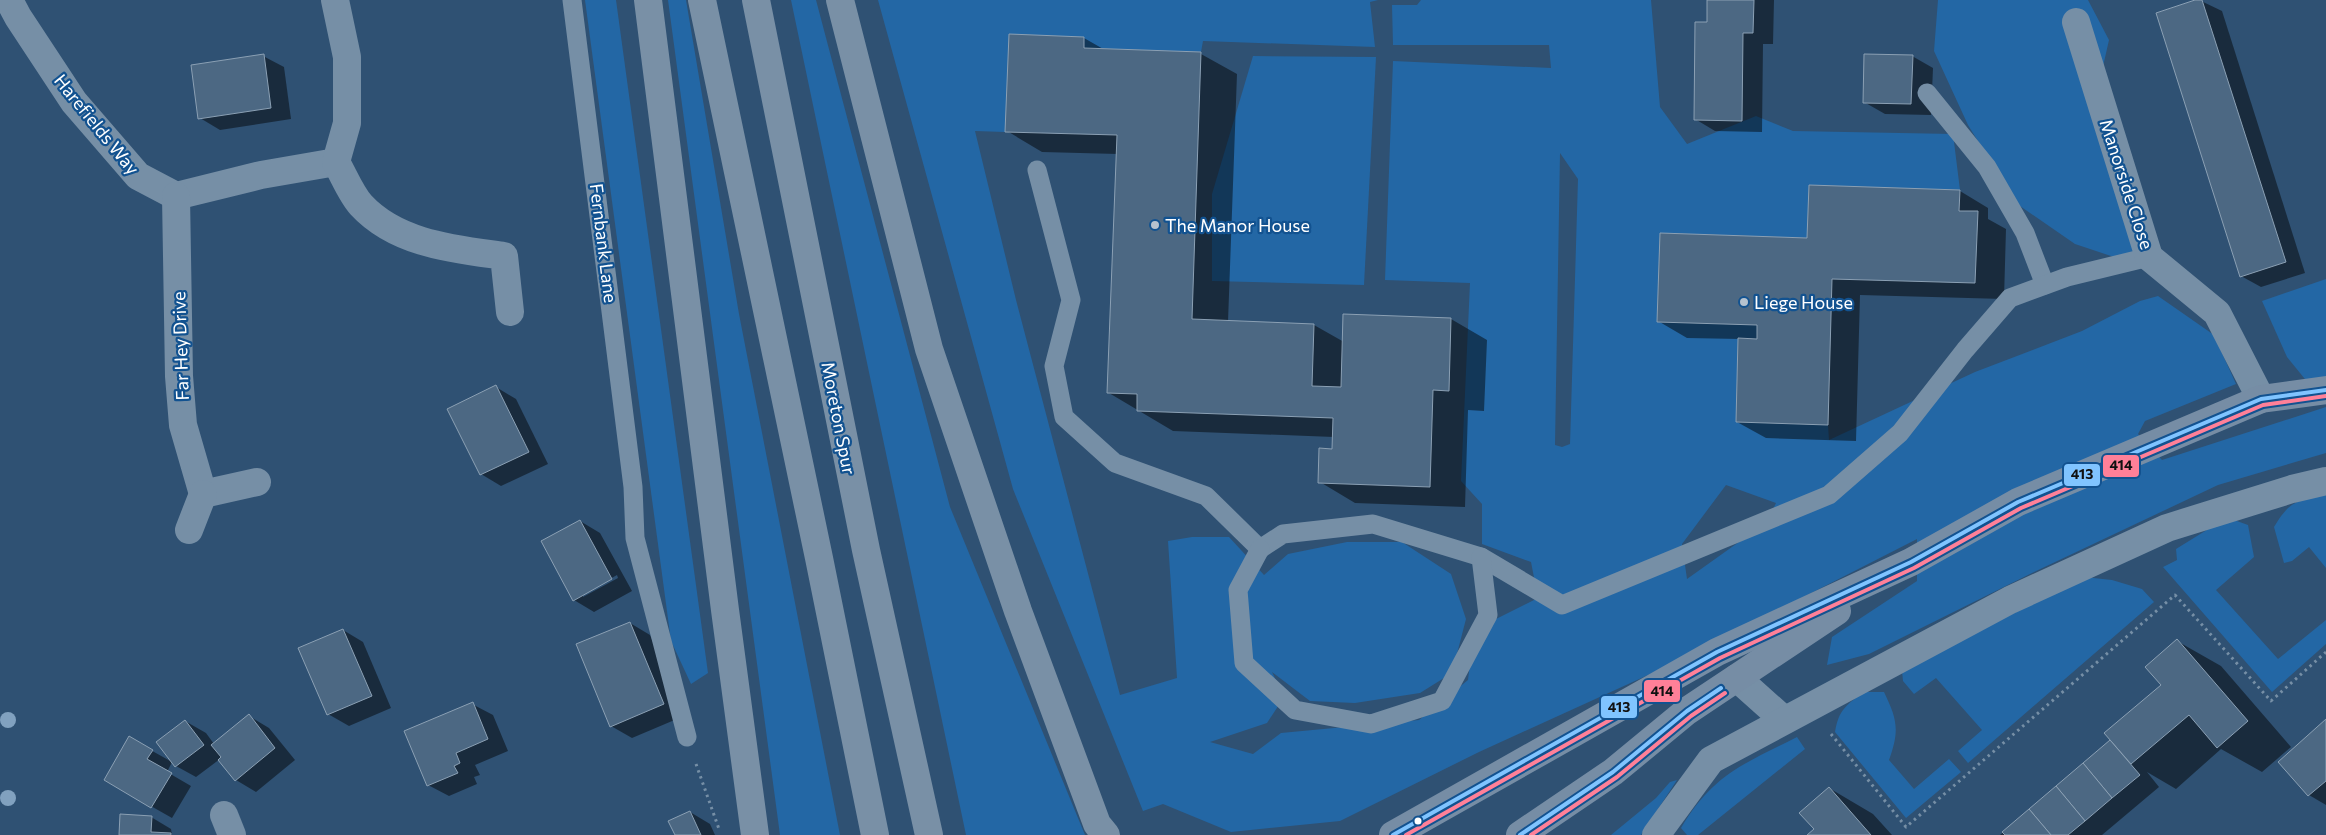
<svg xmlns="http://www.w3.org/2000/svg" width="2326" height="835" font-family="Commissioner,sans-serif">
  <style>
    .green { fill: #2367a5; fill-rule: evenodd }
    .shadow { fill: #0007; fill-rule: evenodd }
    .building { fill: #4c6883; stroke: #8ba0b4 }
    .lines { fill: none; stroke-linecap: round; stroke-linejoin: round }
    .path { stroke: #768fa6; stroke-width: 3; stroke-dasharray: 2.5 4; stroke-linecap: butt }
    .service { stroke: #768fa6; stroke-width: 19 }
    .minor { stroke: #768fa6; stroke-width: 28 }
    .primary { stroke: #768da5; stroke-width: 28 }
    .motorway { stroke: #7990a6; stroke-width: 28 }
    .bus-1-casing { stroke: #125290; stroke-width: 8 }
    .bus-2-casing { stroke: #125290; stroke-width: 8 }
    .bus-1 { stroke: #80c4ff; stroke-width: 4 }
    .bus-2 { stroke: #ff8098; stroke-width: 4 }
    .tree { fill: #81a1bf }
    .poi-dot { fill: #b6c2ce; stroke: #125290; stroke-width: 2 }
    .bus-dot { fill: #fff; stroke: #125290; stroke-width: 2 }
    .labels { text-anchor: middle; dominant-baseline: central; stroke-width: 4.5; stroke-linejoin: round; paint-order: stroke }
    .street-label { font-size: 18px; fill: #fff; stroke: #125290 }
    .poi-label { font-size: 18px; fill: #fff; stroke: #125290; text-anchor: start }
    .line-badge { stroke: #125290; stroke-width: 2 }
    .pale-badge-label { font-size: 14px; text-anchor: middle; font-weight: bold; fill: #111 }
  </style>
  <rect width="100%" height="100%" fill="#2f5173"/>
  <g class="green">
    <polygon points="585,0 616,0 708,673 691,684 671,641"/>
    <polygon points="668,0 686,0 739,314 840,835 780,835"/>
    <polygon points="791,0 816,0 950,507 1085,835 966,835"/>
    <path d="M878 0H1378L1370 2 1375 47 1203 41 1201 52 1084 48V37L1005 132 975 131 1016 300 1120 695 1177 678 1168 541 1192 537H1229L1264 575 1288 554 1347 542H1402L1451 574 1466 619 1452 673 1420 693 1355 703 1310 701 1272 672 1284 697 1267 723 1210 742 1253 754 1281 733 1419 720 1468 680 1474 630 1538 598 1531 562 1482 544V504L1461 481 1470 283 1385 280 1393 61 1551 68 1549 45H1393L1392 5H1417L1421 0H1651L1660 107 1687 144 1756 116 1793 131 1953 134 1960 190 1809 185 1807 238 1660 233 1657 322 1757 325V339L1738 338 1736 422 1828 425 1829 440 1975 372 2082 331 2140 301 2158 296 2214 335 2236 384 2145 421 2138 434 2162 460 2326 407V453L2218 485 2034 572 1869 654 1827 665 1832 637 1917 581V539L1670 665 1479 752 1340 821 1231 832 1163 804 1143 811 1013 489ZM1560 153 1578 179 1570 444 1562 447 1555 445ZM1726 485 1776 503 1767 522 1687 579 1682 544Z"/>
    <polygon points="1938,0 2088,0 2109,40 2092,115 2138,252 2117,258 2075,244 2017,204 1968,125 1934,51"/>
    <polygon points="1253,56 1376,57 1364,285 1212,281 1212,194"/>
    <polygon points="2326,279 2326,405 2287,357 2262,301"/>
    <path d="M2326 495V568L2309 547 2292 561 2284 563 2274 527C2290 500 2297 501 2326 495Z"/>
    <polygon points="2234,520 2248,525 2254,557 2216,590 2278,659 2326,620 2326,644 2272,692 2163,567 2177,560 2176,549 2210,528"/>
    <polygon points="2084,577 2112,580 2142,589 2154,602 1968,763 1958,751 1982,730 1936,678 1914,694 1903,681 1902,671"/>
    <path d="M1863 692H1884C1897 719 1900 730 1889 760L1914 789 1949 759 1961 772 1906 818 1835 732C1839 709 1846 706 1863 692Z"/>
    <path d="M1797 737 1805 749 1698 835H1687L1681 828C1713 774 1744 764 1797 737Z"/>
    <polygon points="1677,780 1641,835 1611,835 1656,798 1670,782"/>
  </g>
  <g class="shadow">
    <polygon points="1709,0 1774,0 1773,44 1763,44 1762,132 1715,131 1695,119 1708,23"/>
    <polygon points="2199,0 2222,11 2305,273 2261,287 2241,276"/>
    <polygon points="1084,38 1105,50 1201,54 1237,74 1228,322 1314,325 1344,342 1345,315 1451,319 1487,340 1484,411 1468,410 1465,507 1355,503 1320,482 1333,450 1334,437 1173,431 1109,393 1118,154 1042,152 1007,131"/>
    <polygon points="263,56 284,67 291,119 220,130 200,118"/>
    <polygon points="1912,56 1933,68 1931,115 1885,114 1864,102"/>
    <polygon points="1960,191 1988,208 1988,219 2006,229 2004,299 1860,295 1856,441 1766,438 1737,422 1740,339 1687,338 1658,321 1809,239"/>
    <polygon points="496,387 516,399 548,464 501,486 481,474"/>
    <path d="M580 521 600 533 632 591 594 612 574 600ZM617 575 618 578 583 597V594Z"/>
    <polygon points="630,623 650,635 684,716 632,738 611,726"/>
    <polygon points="343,630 363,642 391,708 349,726 328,714"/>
    <polygon points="2177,641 2221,666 2291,747 2262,772 2221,749 2176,789 2147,772 2159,787 2102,835 2000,835 2112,740 2162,685"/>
    <polygon points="472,704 493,715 508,751 475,765 480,775 474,777 477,784 449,796 428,785"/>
    <polygon points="249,716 269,728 295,760 256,792 236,780 220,759 196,777 176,766 185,721 206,733 214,744"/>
    <polygon points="2326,721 2326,805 2309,795 2280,762"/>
    <polygon points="129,738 172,762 167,772 191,786 172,818 105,780"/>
    <polygon points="1829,788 1873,814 1892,835 1809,835 1816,830"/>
    <polygon points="690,812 710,824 715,835 676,835"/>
    <polygon points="151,817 171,829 172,835 120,835"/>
  </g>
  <g class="building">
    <polygon points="1707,0 1754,0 1753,33 1743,33 1742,121 1694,120 1695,22 1707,22"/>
    <polygon points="2195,0 2202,0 2286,262 2240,277 2156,13"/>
    <polygon points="1009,34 1084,37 1084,48 1201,52 1192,319 1314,324 1312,386 1341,387 1343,314 1451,318 1449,391 1433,390 1430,487 1318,483 1319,448 1332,449 1333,418 1137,411 1137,394 1107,393 1117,135 1005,132"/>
    <polygon points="264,54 271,108 198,119 191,65"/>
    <polygon points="1864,54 1913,55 1911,104 1863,103"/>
    <polygon points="1809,185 1960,190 1959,211 1978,211 1975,283 1832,279 1828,425 1736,422 1738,338 1757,339 1757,325 1657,322 1660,233 1807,238"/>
    <polygon points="496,385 529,452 480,475 447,409"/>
    <polygon points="580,520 612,579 573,601 541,541"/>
    <polygon points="630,622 664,704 610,727 576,644"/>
    <polygon points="343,629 372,696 327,715 298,648"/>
    <polygon points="2177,639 2248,721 2217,748 2189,715 2131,764 2104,733 2161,685 2145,667"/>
    <polygon points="473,702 488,739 456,753 460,763 454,766 458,773 427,786 404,731"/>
    <polygon points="249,714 275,748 235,781 218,760 221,757 211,745"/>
    <polygon points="2326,719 2326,781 2308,796 2278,762"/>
    <polygon points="185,720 204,745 175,767 156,742"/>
    <polygon points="129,736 153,750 147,759 172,773 151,808 104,780"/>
    <polygon points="2110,740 2140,775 2112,798 2083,763"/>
    <polygon points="2083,763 2112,798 2085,821 2056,786"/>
    <polygon points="2056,786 2085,821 2068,835 2051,835 2029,809"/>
    <polygon points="1829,787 1871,835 1807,835 1814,829 1799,813"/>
    <polygon points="2029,809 2051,835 2005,835 2002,832"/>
    <polygon points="690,811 701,835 675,835 668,821"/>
    <polygon points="120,814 152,816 151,832 171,833 171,835 119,835"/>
  </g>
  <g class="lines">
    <g class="path">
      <polyline points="1831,734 1906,827 2175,595 2271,701 2326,652"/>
      <polyline points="696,764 719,829"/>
    </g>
    <g class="service">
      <polyline points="572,0 633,487 635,538 687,737"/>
      <polyline points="1927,93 1987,167 2025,233 2045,285"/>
      <polyline points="1037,170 1071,300 1054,366 1064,417 1115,463 1206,496 1260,549 1283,534 1373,524 1481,557 1562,605 1829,495 1900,433 1965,350 2010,298 2067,277 2149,257"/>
      <polyline points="1260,549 1238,590 1244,663 1295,710 1371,724 1442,701 1488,615 1481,557"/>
    </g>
    <g class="minor">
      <polyline points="9,0 18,17 74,102 138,176 176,196 261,175 336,162"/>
      <path d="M335 0 347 57V123L336 162C344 176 351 194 361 205 397 244 454 249 504 256L510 312"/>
      <polyline points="2076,22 2149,257 2217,313 2261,399"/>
      <polyline points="176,196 179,376 183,425 203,494 257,482"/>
      <polyline points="189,530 203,494"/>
      <polyline points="1737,678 1784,720"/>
      <polyline points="224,815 232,835"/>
      <polyline points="1656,835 1711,760 2010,600 2167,528 2292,489 2326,481"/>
    </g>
    <g class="primary">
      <polyline points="1393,835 1717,652 1911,562 2018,502 2261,399 2326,390"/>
      <polyline points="1520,835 1613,772 1687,711 1837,611"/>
    </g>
    <g class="motorway">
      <polyline points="648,0 725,610 755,835"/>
      <polyline points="702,0 819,558 875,835"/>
      <polyline points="756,0 866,550 929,835"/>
      <polyline points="840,0 929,349 1018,611 1097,824 1106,835"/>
    </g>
    <g class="bus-1-casing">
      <g id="bus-1">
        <polyline points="1393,835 1717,652 1911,562 2018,502 2261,399 2326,390"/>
        <polyline points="1520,835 1613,772 1687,711 1721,688"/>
      </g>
    </g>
    <g class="bus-2-casing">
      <g id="bus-2">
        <polyline points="1406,835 1720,658 1914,568 2021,508 2263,405 2326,396"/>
        <polyline points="1531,835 1617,777 1691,716 1725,693"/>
      </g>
    </g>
    <use href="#bus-1" class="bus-1"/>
    <use href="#bus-2" class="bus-2"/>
  </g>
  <g class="tree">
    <circle cx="8" cy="720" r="8"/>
    <circle cx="8" cy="798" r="8"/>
  </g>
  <g class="poi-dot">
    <circle cx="1155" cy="225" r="5"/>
    <circle cx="1744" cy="302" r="5"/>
  </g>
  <circle class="bus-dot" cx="1418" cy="821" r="4.5"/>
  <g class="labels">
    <g class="street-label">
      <text transform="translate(97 124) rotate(51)">Harefields Way</text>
      <text transform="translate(2127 184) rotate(72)">Manorside Close</text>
      <text transform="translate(604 243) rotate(83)">Fernbank Lane</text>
      <text transform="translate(180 346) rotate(-92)">Far Hey Drive</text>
      <text transform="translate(839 418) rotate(79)">Moreton Spur</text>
    </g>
    <g class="poi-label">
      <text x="1165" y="225">The Manor House</text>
      <text x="1754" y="302">Liege House</text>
    </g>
  </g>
  <g class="line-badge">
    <rect x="2102" y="454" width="38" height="24" rx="5" fill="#ff8098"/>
    <rect x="2063" y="463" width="38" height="24" rx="5" fill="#80c4ff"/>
    <rect x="1643" y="679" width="38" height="24" rx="5" fill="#ff8098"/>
    <rect x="1600" y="695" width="38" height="24" rx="5" fill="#80c4ff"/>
  </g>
  <g class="pale-badge-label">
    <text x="2121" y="470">414</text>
    <text x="2082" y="479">413</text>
    <text x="1662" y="696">414</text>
    <text x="1619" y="712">413</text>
  </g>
</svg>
